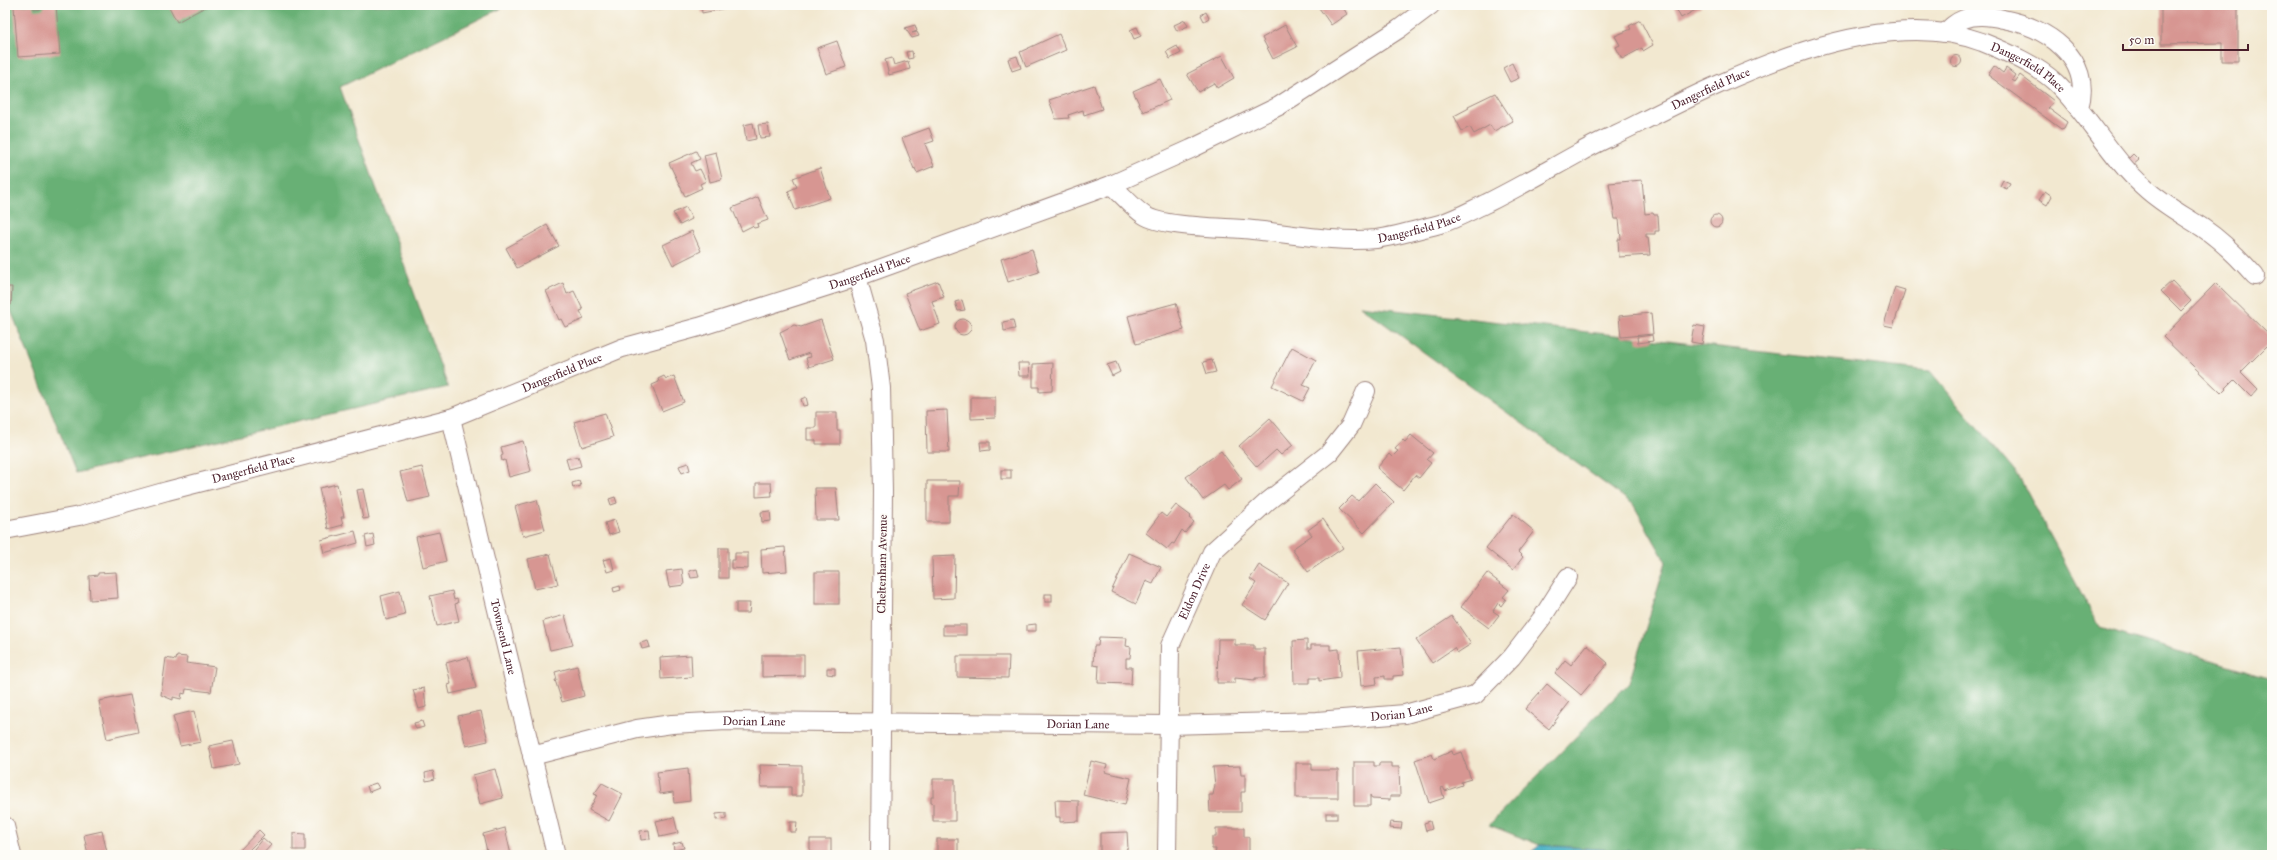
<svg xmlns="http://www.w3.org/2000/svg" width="2277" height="860" font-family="'IM FELL Great Primer',serif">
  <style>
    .forest { fill: #68b075; stroke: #596850 }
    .water { fill: #47b0c5; stroke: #486878 }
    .building { fill: #d79692 }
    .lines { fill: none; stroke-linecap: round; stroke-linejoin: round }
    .minor-casing { stroke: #9e847e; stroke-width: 20 }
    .minor { stroke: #fff; stroke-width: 18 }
    .labels { text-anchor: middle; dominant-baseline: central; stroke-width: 3.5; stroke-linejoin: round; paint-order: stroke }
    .street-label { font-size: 12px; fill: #4a1f2b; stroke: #fdfcf7 }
  </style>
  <rect width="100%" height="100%" fill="#fdfcf7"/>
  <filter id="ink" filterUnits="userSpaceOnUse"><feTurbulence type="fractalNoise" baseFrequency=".025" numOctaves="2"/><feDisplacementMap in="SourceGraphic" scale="8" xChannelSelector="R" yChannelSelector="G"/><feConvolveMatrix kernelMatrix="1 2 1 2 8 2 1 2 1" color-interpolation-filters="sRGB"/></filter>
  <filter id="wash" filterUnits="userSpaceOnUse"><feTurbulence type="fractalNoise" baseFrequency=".012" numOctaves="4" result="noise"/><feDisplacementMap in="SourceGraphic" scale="16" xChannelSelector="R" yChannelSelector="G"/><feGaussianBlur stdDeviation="0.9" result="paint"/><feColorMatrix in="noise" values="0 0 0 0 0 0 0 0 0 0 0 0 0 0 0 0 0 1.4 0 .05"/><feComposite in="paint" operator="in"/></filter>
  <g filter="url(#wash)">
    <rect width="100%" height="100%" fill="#f2e8d0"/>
    <g class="forest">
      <polygon points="5,5 508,5 340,87 448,387 76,473 5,296"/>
      <polygon points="1360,306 1930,371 2019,477 2100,628 2272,679 2272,855 1968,855 1942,851 1867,855 1686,855 1540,845 1489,825 1629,683 1666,562 1633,504"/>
    </g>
    <polygon class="water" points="1540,845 1686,855 1527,855"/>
    <g id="blocks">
      <g class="building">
        <polygon points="33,5 34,10 44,9 44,5 56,5 60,54 18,57 14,6"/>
        <polygon points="168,5 209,5 177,22"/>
        <polygon points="701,5 732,5 732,7 702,13"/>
        <polygon points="1317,5 1350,5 1344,9 1347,14 1331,25"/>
        <polygon points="1674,5 1700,5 1701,7 1681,18"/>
        <polygon points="2161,5 2238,5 2238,61 2222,61 2222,43 2161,44"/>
        <polygon points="1206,12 1209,18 1204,21 1201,15"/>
        <polygon points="1185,20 1188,26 1177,31 1174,25"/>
        <polygon points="1640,20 1653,45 1643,51 1642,48 1622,59 1616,47 1620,45 1615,36 1631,29 1629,26"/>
        <polygon points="915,25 917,31 912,33 917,32 919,36 912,38 905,28"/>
        <polygon points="1285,25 1297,47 1273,59 1262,38"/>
        <polygon points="1137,27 1141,36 1134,39 1130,30"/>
        <polygon points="1059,34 1066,50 1026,67 1020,52"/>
        <polygon points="837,41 846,67 826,74 817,48"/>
        <polygon points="1177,46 1181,53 1170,59 1166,52"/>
        <polygon points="912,51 913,58 908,59 906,52"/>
        <circle cx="1956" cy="61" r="5.5"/>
        <polygon points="1017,56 1021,68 1012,71 1008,59"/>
        <polygon points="1222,56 1234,78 1217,88 1214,83 1198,92 1187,74"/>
        <polygon points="892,58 894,65 908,61 910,69 889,75 885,60"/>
        <polygon points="1512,63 1519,78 1510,82 1503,68"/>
        <polygon points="1994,66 2003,73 2006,68 2015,75 2012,80 2015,82 2020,75 2054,101 2048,108 2067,122 2064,128 2061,129 1988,75"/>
        <polygon points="1160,79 1170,100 1143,112 1133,91"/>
        <polygon points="1094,85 1102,109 1084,115 1083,110 1068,115 1069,118 1056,119 1049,100"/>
        <polygon points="1495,93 1513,121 1494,131 1490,125 1474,134 1470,127 1462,131 1454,116 1469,108 1468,106"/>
        <polygon points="753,123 756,139 746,141 744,125"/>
        <polygon points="768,124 770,137 760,138 758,125"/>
        <polygon points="929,128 934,141 925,144 934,166 917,173 915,168 914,169 902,138"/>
        <polygon points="696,151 700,159 691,163 695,171 700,169 706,181 700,184 702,188 685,196 669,163"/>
        <polygon points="716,152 722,179 710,182 704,155"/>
        <polygon points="2133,154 2139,160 2133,165 2128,159"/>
        <polygon points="820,168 830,198 795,210 788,191 797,187 793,178"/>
        <polygon points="1642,180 1645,214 1653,213 1654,215 1658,215 1659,231 1655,231 1655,234 1646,234 1646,237 1648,237 1650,255 1619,257 1618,239 1621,239 1619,219 1615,219 1609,183"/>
        <polygon points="2003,180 2010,183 2007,189 2000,186"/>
        <polygon points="2045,191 2052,196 2047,205 2039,200"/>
        <polygon points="758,197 768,220 757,224 758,227 754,228 752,226 742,231 732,208"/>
        <polygon points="686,207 692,219 680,225 673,213"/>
        <circle cx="1716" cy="221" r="6"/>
        <polygon points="547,225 559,246 517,268 506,248"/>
        <polygon points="692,231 701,251 673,265 663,245"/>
        <polygon points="1032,249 1039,272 1008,282 1001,259"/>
        <polygon points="938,281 944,297 932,301 940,324 920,331 905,293"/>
        <polygon points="2172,281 2191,301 2181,311 2161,291"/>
        <polygon points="563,283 567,294 574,291 583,310 580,311 584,319 565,327 561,319 559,320 546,291"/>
        <polygon points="2216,283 2272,338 2272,341 2241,372 2258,389 2251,397 2234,380 2221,393 2163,337"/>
        <polygon points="7,287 12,287 11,305 6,304"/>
        <polygon points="1895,287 1905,290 1893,327 1884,325"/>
        <polygon points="962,300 965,310 958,311 955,302"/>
        <polygon points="1176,303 1184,330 1136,344 1128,316"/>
        <polygon points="1651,313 1653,334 1621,337 1619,316"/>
        <circle cx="963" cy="327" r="8"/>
        <polygon points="821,320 834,359 809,367 806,358 811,357 809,353 790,360 780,332 794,325 801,327"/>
        <polygon points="1013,320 1015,329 1004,331 1003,322"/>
        <polygon points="1694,325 1705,327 1702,344 1691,342"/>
        <polygon points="1652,335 1653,341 1638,343 1637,337"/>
        <polygon points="1292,347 1316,360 1303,385 1310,388 1303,401 1272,386"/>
        <polygon points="1212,360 1216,372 1207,374 1203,362"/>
        <polygon points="1116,362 1120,372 1112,376 1107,365"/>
        <polygon points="1018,363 1029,363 1030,376 1019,376"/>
        <polygon points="1053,363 1052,391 1039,392 1039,387 1033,387 1033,364"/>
        <polygon points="664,376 666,379 674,376 684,402 662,411 652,385 659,382 658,379"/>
        <polygon points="806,397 808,405 803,406 801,399"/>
        <polygon points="971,397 995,397 995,418 971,419"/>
        <polygon points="947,410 949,452 927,452 926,411"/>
        <polygon points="816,412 837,412 837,430 840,430 840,444 816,444 816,440 807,440 807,428 816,428"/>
        <polygon points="605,413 613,437 582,447 574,422"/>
        <polygon points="1270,418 1293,445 1281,455 1276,450 1257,467 1239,446"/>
        <polygon points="1411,435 1433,453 1427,460 1431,463 1419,478 1415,475 1403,490 1377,468 1389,454 1392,457 1398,451 1395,449 1403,440 1405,442"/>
        <polygon points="523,441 531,471 509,477 505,460 502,461 501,456 503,455 501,447"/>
        <polygon points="980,442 990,442 990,450 981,451"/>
        <polygon points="1221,451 1242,479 1228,490 1224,485 1203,500 1186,477"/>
        <polygon points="578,456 581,466 569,469 566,459"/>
        <polygon points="688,463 690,470 682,473 679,466"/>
        <polygon points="422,467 430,497 408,502 400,472"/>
        <rect x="1001" y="470" width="10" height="9"/>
        <polygon points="579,481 581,486 573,488 572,483"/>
        <polygon points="927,481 960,481 959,496 949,496 949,522 927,522"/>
        <polygon points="756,483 771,483 772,496 756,497"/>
        <polygon points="1375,483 1394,502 1364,533 1339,509 1352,496 1358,501"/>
        <polygon points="337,484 344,517 341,517 343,525 328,529 319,488"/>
        <polygon points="815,488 836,488 839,520 816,520"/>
        <polygon points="363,489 369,518 363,519 357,490"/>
        <polygon points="615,497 617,503 611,505 609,499"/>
        <polygon points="537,500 545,530 523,536 515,506"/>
        <polygon points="1176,505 1191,516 1189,518 1194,522 1185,533 1182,530 1174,544 1172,543 1167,549 1146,533 1161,513 1166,517"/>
        <polygon points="770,511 771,521 762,522 761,512"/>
        <polygon points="1513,514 1534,531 1518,552 1523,557 1513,570 1486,548"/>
        <polygon points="1323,519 1343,548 1308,572 1292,549 1312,535 1308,530"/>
        <polygon points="615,520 619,532 609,535 605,523"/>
        <polygon points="355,531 358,543 324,553 321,540"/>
        <polygon points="439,532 446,561 423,567 416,537"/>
        <polygon points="373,534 375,545 367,547 365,536"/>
        <polygon points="785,547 787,571 762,573 761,549"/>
        <rect x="719" y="548" width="9" height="30"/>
        <polygon points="735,553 748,553 748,569 731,568 731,560 735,560"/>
        <polygon points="1129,553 1161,567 1153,584 1146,581 1136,604 1111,592"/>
        <polygon points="550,554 558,584 535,589 528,559"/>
        <polygon points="955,556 954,598 933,599 932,557"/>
        <polygon points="611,558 614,570 607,572 603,560"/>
        <polygon points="1259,565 1288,583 1265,620 1242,605 1256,583 1250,579"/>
        <polygon points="682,569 684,585 669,587 666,571"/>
        <polygon points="697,569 699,577 691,578 689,571"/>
        <polygon points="116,572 118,598 90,600 89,576 98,575 98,573"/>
        <rect x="815" y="572" width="24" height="32"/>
        <polygon points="1487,573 1509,590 1503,597 1506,599 1501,606 1498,603 1493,611 1499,615 1489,628 1461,607"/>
        <polygon points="620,586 621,590 614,592 613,588"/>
        <polygon points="400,591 405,615 386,620 381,596"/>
        <polygon points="452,591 454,600 457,599 458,603 455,604 459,621 437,626 430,596"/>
        <rect x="1045" y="594" width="7" height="8"/>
        <polygon points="736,603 750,603 749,613 736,613"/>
        <polygon points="565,615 573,645 550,650 543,621"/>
        <polygon points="1452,616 1471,644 1457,653 1454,648 1432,663 1416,640"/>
        <polygon points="1036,624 1036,631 1027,631 1027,625"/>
        <rect x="943" y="625" width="23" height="10"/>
        <polygon points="1099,637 1127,638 1126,646 1131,647 1130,658 1126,658 1126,667 1132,667 1131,684 1098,683 1099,666 1093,665 1094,646 1098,646"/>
        <polygon points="1218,639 1235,639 1235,645 1254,645 1254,649 1265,649 1265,678 1255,678 1255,680 1235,678 1235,683 1217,683"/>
        <polygon points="1307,640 1307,649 1311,649 1311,645 1330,645 1330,650 1339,649 1340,678 1319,681 1319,678 1310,678 1310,683 1294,683 1293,641"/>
        <polygon points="648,641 650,647 642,649 640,643"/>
        <polygon points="1587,645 1608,663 1581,695 1555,673 1565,660 1571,665"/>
        <polygon points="1401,647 1404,675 1393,676 1393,679 1385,679 1385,676 1376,677 1377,684 1361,686 1358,651"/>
        <polygon points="691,655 692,677 661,679 660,657"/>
        <polygon points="762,655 804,655 804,676 762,677"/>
        <polygon points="177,656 187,657 186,663 215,667 211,692 186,689 185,694 182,693 181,699 173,697 173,700 161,695 166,658 176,660"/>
        <polygon points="957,656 1009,656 1008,678 957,677"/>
        <polygon points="468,657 476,688 450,694 448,685 451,684 446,663"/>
        <polygon points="577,666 584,696 562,702 555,680 557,680 555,672"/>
        <polygon points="827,668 835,668 835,675 827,674"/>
        <polygon points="1547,684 1569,703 1549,729 1525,709"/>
        <polygon points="424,688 426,707 419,709 413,690"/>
        <polygon points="130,695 138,732 107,739 99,701"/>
        <polygon points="194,711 201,742 180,746 173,716"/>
        <polygon points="481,711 488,741 466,746 458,716"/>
        <polygon points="422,721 424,727 416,729 414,723"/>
        <polygon points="233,741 239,764 214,769 209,746"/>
        <polygon points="1452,751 1453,755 1461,752 1471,779 1461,782 1462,785 1445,791 1443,787 1441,788 1444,798 1429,803 1415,760 1432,754 1434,759"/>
        <polygon points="1091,761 1107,765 1105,772 1131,778 1125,805 1083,795"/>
        <polygon points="1354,762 1374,762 1374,766 1379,766 1379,763 1391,763 1391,767 1399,767 1400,796 1390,796 1390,800 1372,799 1370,795 1370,806 1354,806"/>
        <polygon points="1296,763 1312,763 1312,770 1338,770 1338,798 1296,798"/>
        <polygon points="760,765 802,766 802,796 791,796 791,787 761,787"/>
        <polygon points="1240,766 1241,775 1245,775 1245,792 1241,792 1241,812 1210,812 1209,795 1213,795 1215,785 1213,767"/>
        <polygon points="688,768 690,801 674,803 673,792 660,794 657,772"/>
        <polygon points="495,769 503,798 480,804 473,775"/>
        <polygon points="433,771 435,779 426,781 425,773"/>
        <polygon points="933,779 955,779 955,821 933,821 933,803 931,803 931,797 933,797"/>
        <polygon points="376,783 379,788 369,792 367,786"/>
        <polygon points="602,783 623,794 609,821 589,810 597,795 594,794"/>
        <polygon points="1055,800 1079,801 1079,821 1060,822 1060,817 1056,817"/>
        <polygon points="726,813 726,819 716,820 716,814"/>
        <rect x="1326" y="813" width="11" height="6"/>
        <polygon points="674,817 678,833 660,837 656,821"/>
        <polygon points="1430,821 1432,829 1426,831 1424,823"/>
        <polygon points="790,822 797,822 796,832 790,832"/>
        <polygon points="1390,822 1402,823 1401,829 1389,828"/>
        <polygon points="505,828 511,855 480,855 479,853 487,851 483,834"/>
        <polygon points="1216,828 1244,828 1244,837 1249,837 1249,855 1215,855 1216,849 1212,849 1212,837 1216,837"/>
        <polygon points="259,830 264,835 244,855 241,855 238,852"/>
        <polygon points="649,830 650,839 641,840 640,831"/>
        <polygon points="102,831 107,852 88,855 84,835"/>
        <polygon points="1127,832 1128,849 1126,849 1126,855 1100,855 1100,833"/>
        <polygon points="293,833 305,834 305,850 293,850"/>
        <polygon points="263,838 271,845 262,855 249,855"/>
        <rect x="810" y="839" width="21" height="16"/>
        <rect x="937" y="839" width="21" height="16"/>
        <polygon points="682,842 684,848 674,850 673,844"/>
      </g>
    </g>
  </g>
  <g filter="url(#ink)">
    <use href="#blocks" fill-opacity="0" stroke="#9e847e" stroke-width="1"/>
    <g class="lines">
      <g class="minor-casing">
        <g id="minor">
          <path d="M1945 33C1951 27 1956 22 1964 19 1976 14 1991 16 2003 19 2046 27 2094 58 2079 108"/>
          <polyline points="1111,185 1191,149 1279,106 1399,29 1431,5"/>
          <polyline points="857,277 875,340 881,388 883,491 880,855"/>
          <path id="s1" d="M451 418 556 855"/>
          <path id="s2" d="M5 530 79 516 167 491 451 418 622 348 699 327 857 277 1111 185C1122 194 1132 207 1144 215 1163 228 1228 227 1253 230 1293 234 1336 243 1376 239 1397 236 1420 229 1440 224 1456 219 1472 210 1487 203 1519 187 1548 170 1579 153 1597 142 1618 134 1637 124 1730 77 1877 3 1982 42 2007 52 2037 65 2056 83 2089 115 2110 157 2144 187 2162 204 2183 215 2203 228 2222 241 2240 259 2255 276"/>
          <path id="s3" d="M532 756 637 729 672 724 727 721 1169 725 1317 721 1405 714 1475 695 1512 657 1542 618 1568 577"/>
          <polyline points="5,826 12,855"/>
          <path id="s4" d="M1167 855 1170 646 1212 552 1267 502 1329 453 1351 425 1366 391"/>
        </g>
      </g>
      <use href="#minor" class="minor"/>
    </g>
  </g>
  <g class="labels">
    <g class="street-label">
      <text stroke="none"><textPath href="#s2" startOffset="2143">Dangerfield Place</textPath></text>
      <text stroke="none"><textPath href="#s2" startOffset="1808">Dangerfield Place</textPath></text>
      <text stroke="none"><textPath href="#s2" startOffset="1484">Dangerfield Place</textPath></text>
      <text stroke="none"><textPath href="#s2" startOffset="904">Dangerfield Place</textPath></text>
      <text stroke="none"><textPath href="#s2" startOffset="580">Dangerfield Place</textPath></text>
      <text stroke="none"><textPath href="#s2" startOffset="256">Dangerfield Place</textPath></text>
      <text transform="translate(882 564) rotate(-89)">Cheltenham Avenue</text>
      <text stroke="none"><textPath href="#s4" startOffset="269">Eldon Drive</textPath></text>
      <text stroke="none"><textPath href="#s1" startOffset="225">Townsend Lane</textPath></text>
      <text stroke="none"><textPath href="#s3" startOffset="874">Dorian Lane</textPath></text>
      <text stroke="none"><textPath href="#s3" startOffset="226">Dorian Lane</textPath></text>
      <text stroke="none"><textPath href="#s3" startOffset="550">Dorian Lane</textPath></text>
    </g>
  </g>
  <rect width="2277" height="860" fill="none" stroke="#fdfcf7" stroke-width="20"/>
  <path d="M2123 44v6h125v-6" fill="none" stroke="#4a1f2b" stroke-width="2"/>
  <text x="2129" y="44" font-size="12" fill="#4a1f2b" stroke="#fdfcf7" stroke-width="3" paint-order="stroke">50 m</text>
</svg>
